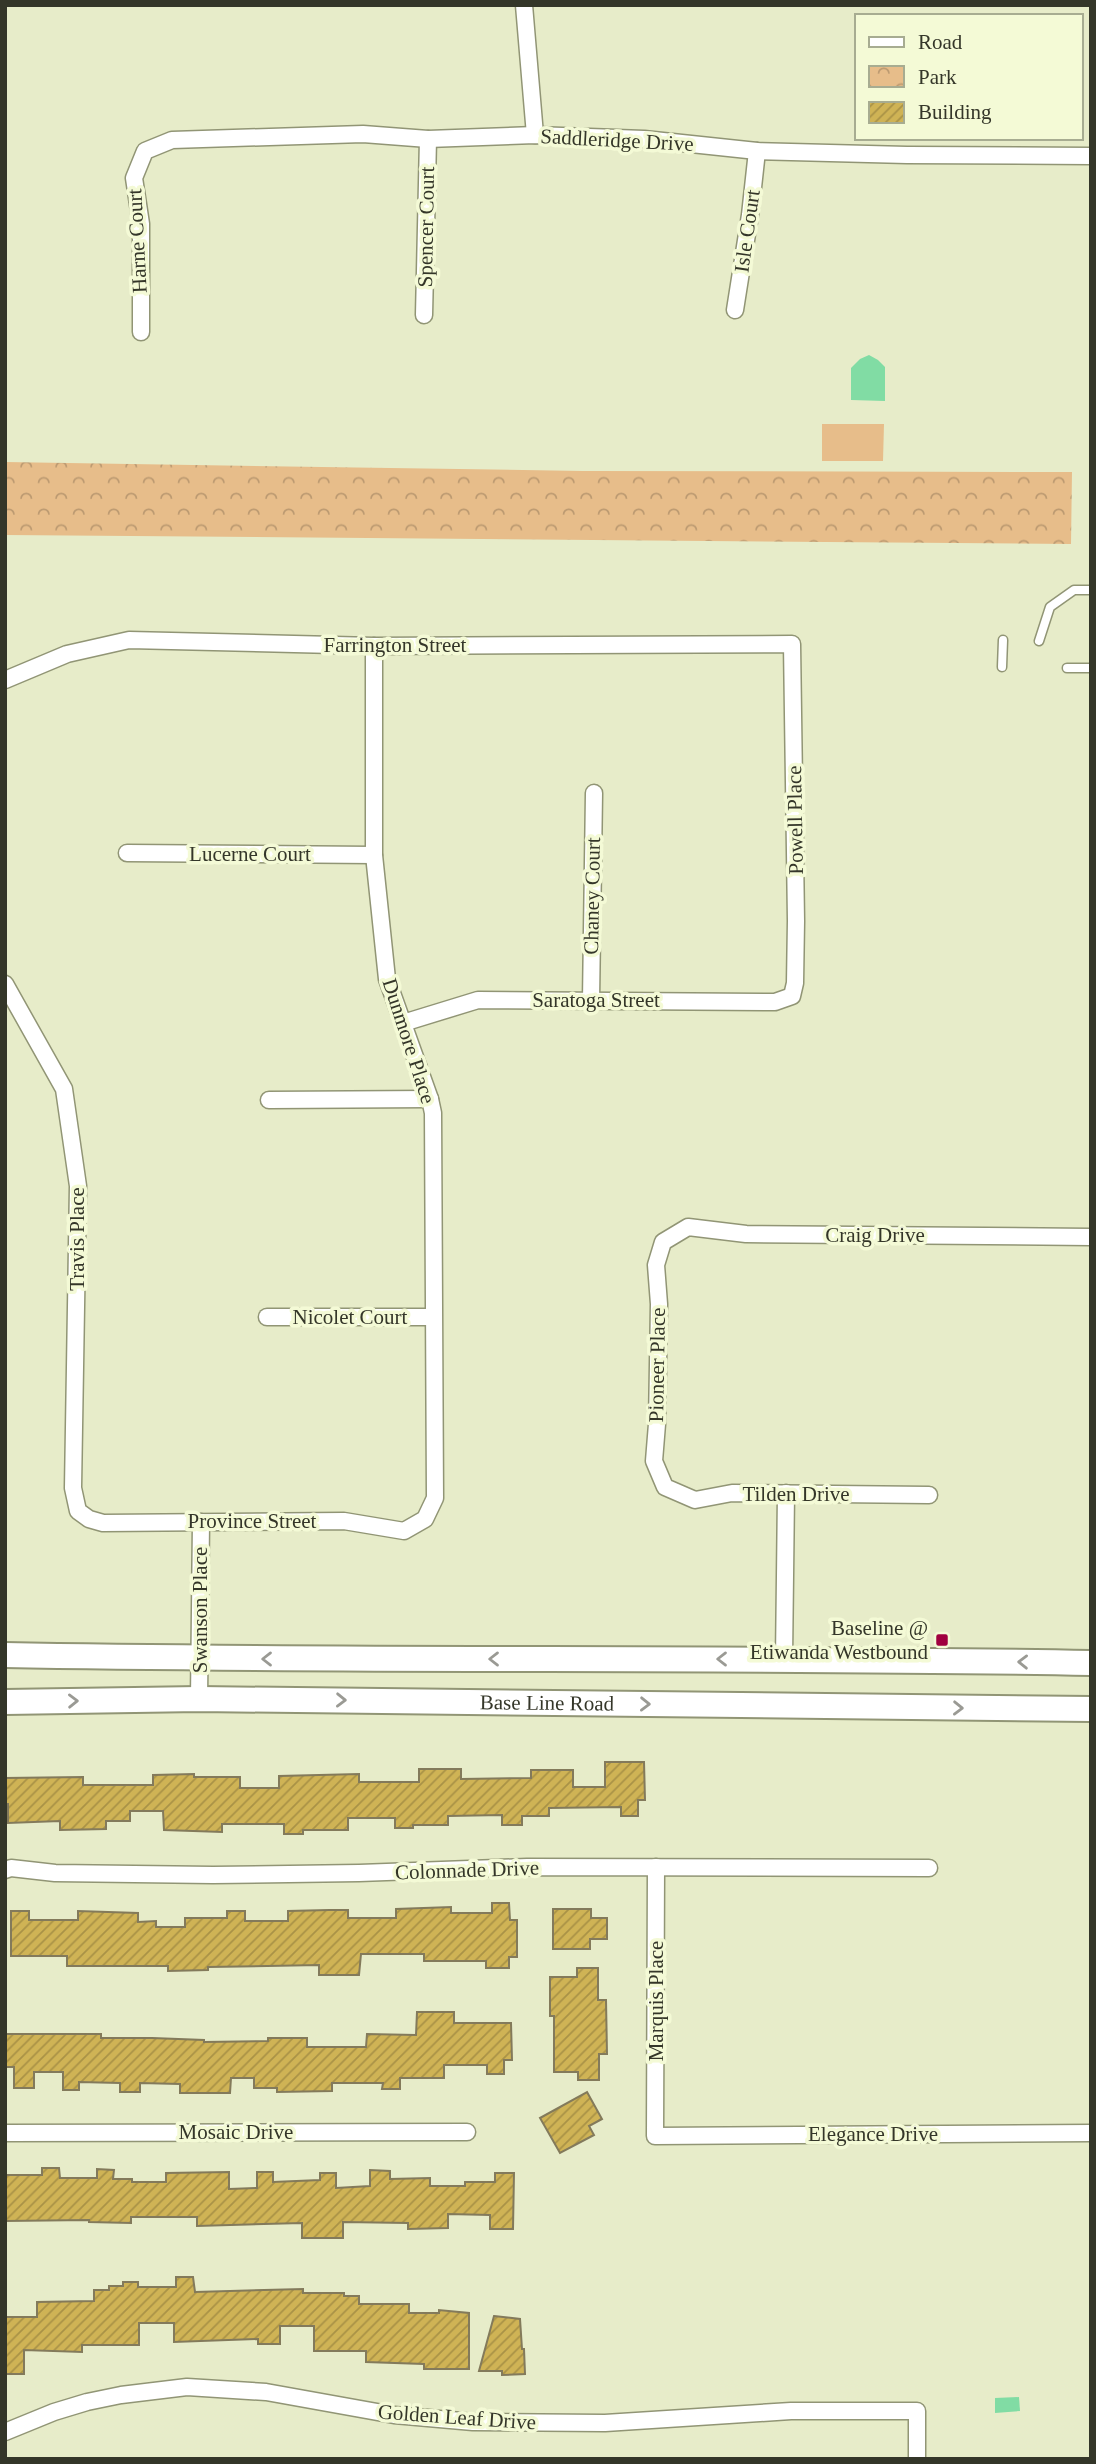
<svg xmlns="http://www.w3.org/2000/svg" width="1096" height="2464" font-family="Georgia,serif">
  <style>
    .grass { fill: #e7bd8a }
    .park { fill: url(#park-crowns) }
    .water { fill: #81dca4 }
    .building { fill: url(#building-hatch); stroke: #837a5b; stroke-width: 2 }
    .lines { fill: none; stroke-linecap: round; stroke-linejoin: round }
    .service-casing { stroke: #919575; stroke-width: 11 }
    .minor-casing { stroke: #919575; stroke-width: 19 }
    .primary-casing { stroke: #919575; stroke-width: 28 }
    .service { stroke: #fff; stroke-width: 8 }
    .minor { stroke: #fff; stroke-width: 16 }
    .primary { stroke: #fff; stroke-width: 24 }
    .oneway { stroke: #9a9a94 }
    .poi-dot { fill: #a0013f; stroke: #f4fad6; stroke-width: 2.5 }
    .labels { text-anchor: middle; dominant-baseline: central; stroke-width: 7; stroke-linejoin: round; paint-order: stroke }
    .street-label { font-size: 21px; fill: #343629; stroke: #f4fad6 }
    .poi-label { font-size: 21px; fill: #343629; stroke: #f4fad6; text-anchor: end }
  </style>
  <defs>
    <pattern id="park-crowns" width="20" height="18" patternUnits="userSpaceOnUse" patternTransform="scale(1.75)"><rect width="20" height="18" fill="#e7bd8a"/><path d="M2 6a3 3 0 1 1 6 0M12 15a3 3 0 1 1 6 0" fill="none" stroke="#bc9a71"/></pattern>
    <pattern id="building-hatch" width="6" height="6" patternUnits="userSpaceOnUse" patternTransform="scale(1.75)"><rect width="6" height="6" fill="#cfb355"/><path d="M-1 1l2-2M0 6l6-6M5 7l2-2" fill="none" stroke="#a99246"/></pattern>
  </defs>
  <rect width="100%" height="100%" fill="#e7ecc9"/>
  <polygon class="grass" points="822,424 884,424 883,461 822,461"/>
  <polygon class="park" points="5,462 583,471 1072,472 1071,544 5,535"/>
  <g class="water">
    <polygon points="869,355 878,360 885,367 885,401 851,400 851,368 860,359"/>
    <polygon points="1019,2397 1020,2411 995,2413 995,2398"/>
  </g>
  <g class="building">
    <polygon points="605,1762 644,1762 645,1800 638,1800 638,1816 621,1816 621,1807 549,1808 549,1816 522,1816 522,1825 502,1825 502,1815 448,1816 448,1825 413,1825 413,1828 395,1828 395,1818 348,1818 348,1830 303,1830 303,1834 284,1834 284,1824 222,1824 222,1832 164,1830 163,1811 130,1811 130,1821 106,1821 106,1829 60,1830 60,1821 8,1823 8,1804 5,1804 5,1778 83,1777 83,1785 153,1785 153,1775 194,1774 194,1777 240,1777 240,1788 279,1788 279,1776 359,1774 359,1782 419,1782 419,1769 461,1769 461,1779 531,1778 531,1770 573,1770 573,1787 605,1787"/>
    <polygon points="492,1903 509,1903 510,1920 517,1920 517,1957 509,1957 509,1968 486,1968 486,1961 424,1961 424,1954 361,1954 359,1975 319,1975 319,1965 208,1967 208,1970 168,1971 168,1966 67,1966 67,1956 11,1956 11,1911 29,1911 29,1920 78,1920 78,1911 138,1913 138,1922 156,1921 156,1927 185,1927 185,1918 227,1918 227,1911 245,1911 245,1921 288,1921 288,1911 329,1910 348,1910 348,1918 396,1918 396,1909 451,1907 451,1913 492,1913"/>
    <polygon points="553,1909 591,1909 591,1918 607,1918 607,1939 590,1939 590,1949 553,1949"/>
    <polygon points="577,1968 598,1968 598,2000 606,2000 607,2054 599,2054 599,2080 578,2080 578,2072 554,2072 554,2016 550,2016 550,1977 577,1977"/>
    <polygon points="417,2012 454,2012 454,2023 511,2023 512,2060 504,2060 504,2074 487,2074 487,2065 444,2065 444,2078 400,2078 400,2089 382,2089 383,2083 332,2083 332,2091 277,2092 277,2088 254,2088 254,2078 231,2078 230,2093 180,2093 180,2084 140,2083 140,2092 120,2092 120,2083 79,2082 79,2090 63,2090 63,2072 34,2072 34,2088 14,2088 14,2067 6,2067 6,2034 101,2034 101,2038 152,2038 204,2040 204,2042 268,2041 268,2038 307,2038 307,2047 366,2047 367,2034 416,2035"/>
    <polygon points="587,2092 602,2119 589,2126 594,2135 560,2153 540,2118"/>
    <polygon points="42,2168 59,2168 60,2178 97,2178 97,2169 114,2170 113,2179 132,2179 132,2182 166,2182 166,2173 229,2172 229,2189 257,2188 257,2172 273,2172 273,2182 320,2180 320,2173 336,2173 336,2188 370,2186 370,2170 390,2171 390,2179 430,2178 430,2186 465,2186 465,2182 495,2182 495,2173 514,2173 513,2229 490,2229 490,2215 448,2214 448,2228 408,2229 408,2223 343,2222 343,2238 302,2238 302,2223 197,2226 197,2217 131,2217 131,2223 89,2222 89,2220 5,2221 5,2175 42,2175"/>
    <polygon points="176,2277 193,2277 195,2292 303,2289 303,2293 344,2293 344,2296 359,2296 359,2304 409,2304 409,2313 439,2313 439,2310 469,2313 469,2369 424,2369 424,2364 366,2362 366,2351 314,2351 314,2326 280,2326 280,2344 258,2344 258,2339 174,2342 174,2323 139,2323 139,2345 82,2345 82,2352 24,2350 24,2374 5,2374 5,2317 37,2317 37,2302 94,2301 94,2290 109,2290 109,2286 123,2286 123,2282 138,2282 138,2287 176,2287"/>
    <polygon points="494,2316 520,2319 522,2349 524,2349 525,2374 502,2375 502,2371 479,2371"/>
  </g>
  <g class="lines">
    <g class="service-casing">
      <g id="service">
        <polyline points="1039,641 1050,607 1074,590 1091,590"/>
        <polyline points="1002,667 1003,640"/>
        <polyline points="1067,668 1091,668"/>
      </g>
    </g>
    <g class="minor-casing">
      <g id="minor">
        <polyline points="524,5 535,135"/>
        <polyline points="735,310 750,215 757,151"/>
        <polyline points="424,315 428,139"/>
        <polyline points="141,332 141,224 134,178 145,151 172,140 363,134 428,139 535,135 644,139 757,151 907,155 1091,156"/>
        <polyline points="5,680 67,654 129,640 374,646 792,644 796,921 795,983 792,996 775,1002 478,1000 403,1023"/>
        <polyline points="127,853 374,855"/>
        <polyline points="5,984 64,1089 78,1186 73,1488 78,1511 89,1519 103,1523 344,1521 404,1531 425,1519 435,1498 433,1113 430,1099 387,979 374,855 374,646"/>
        <polyline points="591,1000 594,793"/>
        <polyline points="269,1100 430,1099"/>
        <polyline points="267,1317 433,1317"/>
        <polyline points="929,1495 732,1493 695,1500 665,1487 654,1461 657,1424 659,1304 656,1265 663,1242 688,1227 746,1234 1091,1237"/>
        <polyline points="784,1659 786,1493"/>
        <polyline points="199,1699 201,1522"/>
        <polyline points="656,1867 655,2136 1091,2133"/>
        <polyline points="5,1870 11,1868 55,1873 213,1875 359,1873 527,1867 929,1868"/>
        <polyline points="5,2133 467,2132"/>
        <polyline points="5,2432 54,2412 87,2402 121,2395 187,2387 266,2392 394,2415 473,2422 605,2423 791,2411 917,2411 917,2459"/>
      </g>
    </g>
    <g class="primary-casing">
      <g id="primary">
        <path d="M5 1655C367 1662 729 1656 1091 1663"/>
        <path id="s1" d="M5 1702 199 1699 1091 1709"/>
      </g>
    </g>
    <use href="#service" class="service"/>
    <use href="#minor" class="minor"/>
    <use href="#primary" class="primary"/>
  </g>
  <defs><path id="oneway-chevron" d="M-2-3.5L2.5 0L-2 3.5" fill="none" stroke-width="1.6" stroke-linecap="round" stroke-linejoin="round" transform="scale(1.75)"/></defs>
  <g class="oneway">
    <use href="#oneway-chevron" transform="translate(267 1659) rotate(180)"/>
    <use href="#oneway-chevron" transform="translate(494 1659) rotate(180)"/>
    <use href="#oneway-chevron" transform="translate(722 1659) rotate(180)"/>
    <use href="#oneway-chevron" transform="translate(1023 1662) rotate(-179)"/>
    <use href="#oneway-chevron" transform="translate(341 1700) rotate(1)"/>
    <use href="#oneway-chevron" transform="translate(73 1701) rotate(-1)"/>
    <use href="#oneway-chevron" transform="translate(645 1704) rotate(1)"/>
    <use href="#oneway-chevron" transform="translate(958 1708) rotate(1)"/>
  </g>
  <rect class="poi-dot" x="935" y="1633" width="14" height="14" rx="3.5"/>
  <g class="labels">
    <g class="street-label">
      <text transform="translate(617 140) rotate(3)">Saddleridge Drive</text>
      <text transform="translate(426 227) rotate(-89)">Spencer Court</text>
      <text transform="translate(747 231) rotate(-82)">Isle Court</text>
      <text transform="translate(137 241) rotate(-93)">Harne Court</text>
      <text x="395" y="645">Farrington Street</text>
      <text transform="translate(795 820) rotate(-91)">Powell Place</text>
      <text x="250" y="854">Lucerne Court</text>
      <text transform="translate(592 896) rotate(-89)">Chaney Court</text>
      <text x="596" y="1000">Saratoga Street</text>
      <text transform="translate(409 1041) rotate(72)">Dunmore Place</text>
      <text x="875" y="1235">Craig Drive</text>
      <text transform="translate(77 1239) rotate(-90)">Travis Place</text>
      <text x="350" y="1317">Nicolet Court</text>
      <text transform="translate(657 1365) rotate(-89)">Pioneer Place</text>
      <text x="796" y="1494">Tilden Drive</text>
      <text x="252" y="1521">Province Street</text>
      <text transform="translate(200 1610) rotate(-90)">Swanson Place</text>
      <text stroke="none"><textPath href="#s1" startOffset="542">Base Line Road</textPath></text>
      <text transform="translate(467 1870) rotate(-2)">Colonnade Drive</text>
      <text transform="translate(656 2001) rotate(-90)">Marquis Place</text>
      <text x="236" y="2132">Mosaic Drive</text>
      <text x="873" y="2134">Elegance Drive</text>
      <text transform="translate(457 2417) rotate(4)">Golden Leaf Drive</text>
    </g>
    <g class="poi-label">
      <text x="928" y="1628">Baseline @<tspan x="928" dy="24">Etiwanda Westbound</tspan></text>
    </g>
  </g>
  <rect width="1096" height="2464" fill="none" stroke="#343629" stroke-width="14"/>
  <rect x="855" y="14" width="228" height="126" fill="#f4fad6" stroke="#a7ac91" stroke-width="2"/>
  <rect x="869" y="37" width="35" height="10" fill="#ffffff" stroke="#a7ac91" stroke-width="2"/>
  <text x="918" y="49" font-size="21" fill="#343629">Road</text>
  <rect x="869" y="66" width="35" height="21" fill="url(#park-crowns)" stroke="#a7ac91" stroke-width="2"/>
  <text x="918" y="84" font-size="21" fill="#343629">Park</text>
  <rect x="869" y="102" width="35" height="21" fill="url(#building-hatch)" stroke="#a7ac91" stroke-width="2"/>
  <text x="918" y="119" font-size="21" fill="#343629">Building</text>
</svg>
